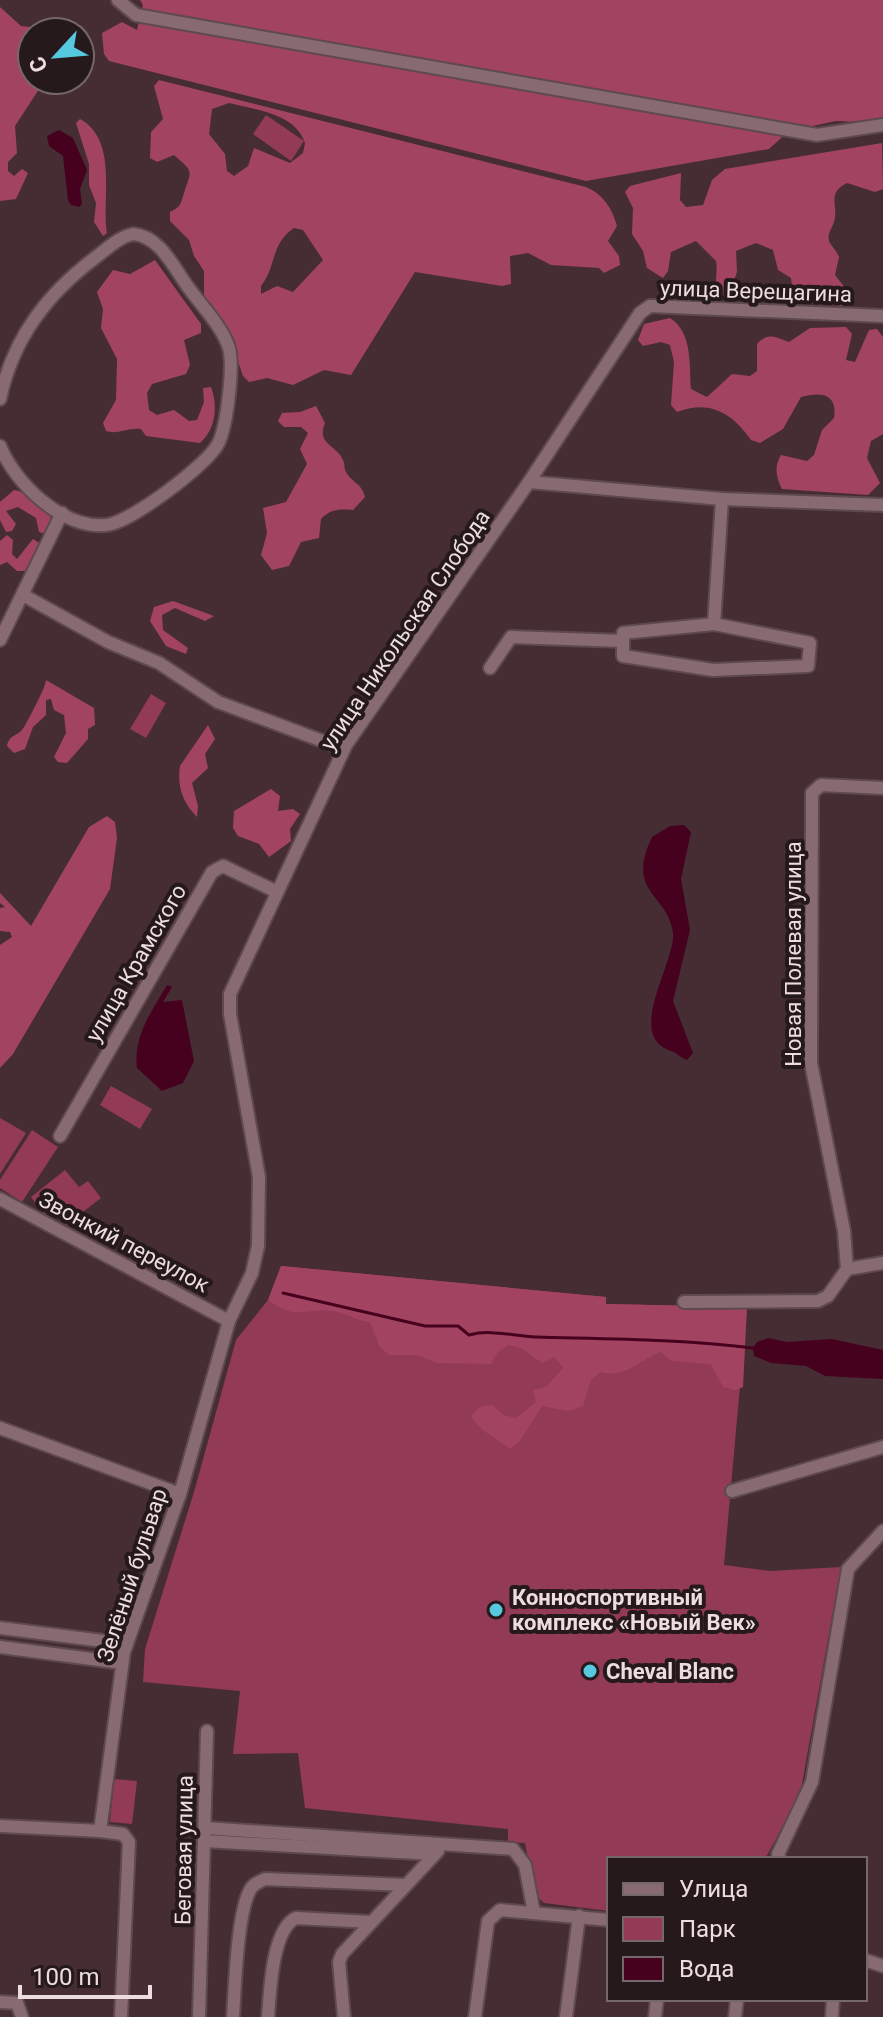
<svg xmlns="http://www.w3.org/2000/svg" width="883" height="2017" font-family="Roboto,sans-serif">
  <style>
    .green { fill: #923a56 }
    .forest { fill: #a24461; fill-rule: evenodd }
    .water { fill: #46011e }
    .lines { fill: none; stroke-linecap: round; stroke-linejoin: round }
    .stream { stroke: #46011e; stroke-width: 3 }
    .minor-casing { stroke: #5d494e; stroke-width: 16 }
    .minor { stroke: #886b72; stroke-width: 12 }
    .poi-dot { fill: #56c9e1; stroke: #25191c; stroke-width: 3 }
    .labels { text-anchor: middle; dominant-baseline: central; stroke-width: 8; stroke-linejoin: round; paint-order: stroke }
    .street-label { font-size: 22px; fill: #eddde0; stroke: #25191c }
    .poi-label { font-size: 22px; font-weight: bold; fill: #eddde0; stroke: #25191c; text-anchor: start }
  </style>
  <rect width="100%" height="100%" fill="#462d33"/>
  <g class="green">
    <polygon points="266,115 304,141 291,161 253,134"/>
    <polygon points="151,694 166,703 146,738 130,729"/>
    <polygon points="111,1086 152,1109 140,1129 100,1105"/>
    <polygon points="0,1118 26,1133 0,1174"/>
    <polygon points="32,1130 58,1147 22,1202 0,1188 0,1180"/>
    <polygon points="65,1170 79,1187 88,1181 101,1198 66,1225 53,1208 44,1214 31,1197"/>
    <polygon points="281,1266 606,1297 606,1304 747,1307 724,1565 770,1571 841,1567 800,1795 765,1859 609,1859 609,1911 544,1903 535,1895 525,1843 508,1842 508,1829 305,1808 298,1753 233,1754 240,1691 143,1682 145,1649 194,1492 236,1340 268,1300"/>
    <polygon points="114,1779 137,1781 132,1824 110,1822"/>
  </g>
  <g class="forest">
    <polygon points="140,0 883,0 883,123 836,121 789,131 769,149 586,181 109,61 104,54 102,33 122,22 137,30 143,5"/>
    <polygon points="0,7 21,26 40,28 41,32 32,32 32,80 45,80 15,126 17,153 8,162 8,171 14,176 22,169 28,173 16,199 0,201"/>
    <path d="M159 80 586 187C603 194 612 208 617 226L608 241 619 256 620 265 604 273 599 268 551 265 528 253 510 256 511 284 502 286 415 272 351 375 324 370 293 385 267 378 249 382 243 376 226 326 204 298V271L194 256 189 240 170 221V212C181 207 181 203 184 193 191 170 195 173 174 155L157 162 150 158 151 132 163 119 154 86ZM229 103C256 110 295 113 305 143L303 153 290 163 254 148 248 166 234 176 227 171 225 154 209 134 212 109ZM294 228 303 230 323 260 293 292 277 286 261 294V286C277 266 270 244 294 228Z"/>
    <path d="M80 119C118 140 102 197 107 233L103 236 94 222 96 203 89 185V164L76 123Z"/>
    <path d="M882 143 883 189 875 192 847 183C826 193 839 206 834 222 832 229 827 233 829 241 831 246 837 251 839 257L835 275 846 289 843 306 794 302 791 278 778 270 773 250 756 243 736 251 737 272 728 298C709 290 719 277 716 261L696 241 671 252 668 271 663 278 647 268 643 251 632 234 633 208 625 192 630 186 681 173 680 200 686 207 703 205 712 180 725 169Z"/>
    <path d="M155 260 201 324V333L184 340 190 365 186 374 152 384 147 393 149 410 157 415 174 410 189 421 197 420 204 402 203 388 211 387C218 406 216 429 200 443L146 436 141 429C128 427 118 435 106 431L103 423 116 400 117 359 101 328 103 309 97 292 113 270 130 274Z"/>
    <path d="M670 318C693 333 689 365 691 389L707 397 732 374 750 376 757 371V344C768 332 775 337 789 342L810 328 846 327 852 334 846 360 855 362 869 330 877 329 883 337V434L871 441 867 458 880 483 868 495 782 489C776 478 774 466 781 455L807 461 814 455 822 430 834 418C838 393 820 392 801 397L783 429 760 443 751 440C733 414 710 399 677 412L671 405 674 362 670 345 661 342 643 346 638 340 644 324Z"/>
    <path d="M316 406 325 423C316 445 337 445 343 460 345 464 344 469 346 472 352 483 362 483 365 497L353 510C339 509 331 509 321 519L319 538 301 542 289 566 272 570 261 555 267 533 263 508 286 502 307 464 300 449 308 433 301 427H284L278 421 282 413 300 412Z"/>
    <path d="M14 490C26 491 49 509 52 521L45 534 39 532 36 518 18 507 6 511 16 524 12 531 6 532 0 520V502Z"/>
    <polygon points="7,535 13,540 12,554 17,559 33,539 41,544 25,571 17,571 7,562 0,565 0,541"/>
    <polygon points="173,601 214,616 205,621 175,608 162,615 163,630 188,648 186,654 166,646 150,621 154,607"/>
    <path d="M46 680 94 708 95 725 88 729V739L67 763 58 762 54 757 66 733 64 715 54 710 51 699 46 700V715L33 727 25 749 14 753 7 746C9 734 18 737 24 727 28 720 46 687 46 680Z"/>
    <path d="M208 725 215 739 205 754 208 768 192 783 198 806 197 817C182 802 177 786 180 766Z"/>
    <polygon points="271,789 280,796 278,811 293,809 300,814 290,829 291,841 269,857 259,844 238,836 233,828 234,811"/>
    <polygon points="107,816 115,822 117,838 110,889 13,1054 0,1068 0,945 12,937 10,932 0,931 0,908 5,907 0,903 0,893 31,926 89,827"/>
    <path d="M281 1266 606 1297V1304L747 1307 743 1387 735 1390 723 1387 711 1364 671 1361 661 1352C638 1360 627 1379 601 1372L591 1380 583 1406 568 1411 542 1406 520 1441 510 1449C496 1438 480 1431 471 1417L479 1407 492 1405 503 1415 516 1418 536 1402 533 1390 546 1387 563 1368 555 1357 542 1363 521 1348 508 1345 497 1353 491 1364 437 1363 417 1355H389L380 1347 370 1322C357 1321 346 1313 333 1311 303 1308 295 1321 268 1300Z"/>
  </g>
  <g class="water">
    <polygon points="59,130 73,138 87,170 80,189 82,204 79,207 71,205 68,200 63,156 49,146 47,136"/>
    <path d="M684 825 691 832 681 879 690 930 673 1001 693 1053 687 1060C680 1058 678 1053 671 1051 624 1036 676 962 673 933 668 893 625 894 652 837L670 826Z"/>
    <path d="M167 985 172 987 163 1002 182 1000 194 1061 183 1083 162 1091 137 1068C133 1036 152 1011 167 985Z"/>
    <polygon points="768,1338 787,1342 832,1339 883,1350 883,1379 825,1376 806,1366 771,1363 754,1356 753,1348 757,1342"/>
  </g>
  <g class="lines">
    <path class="stream" d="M283 1293 425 1326H458L469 1335C491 1329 512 1336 536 1337 609 1339 680 1339 753 1348"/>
    <g class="minor-casing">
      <g id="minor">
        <polyline points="118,0 136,15 817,135 883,125"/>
        <path d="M0 399C13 338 47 294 96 257 108 248 119 237 133 234 160 236 174 268 188 287 201 305 222 326 229 348 234 366 227 427 218 444 207 465 130 523 106 525 62 529 15 483 0 446"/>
        <polyline points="529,482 640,313 650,306 883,316"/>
        <polyline points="23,595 108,642 159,663 218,702 344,749"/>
        <polyline points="714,624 810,643 808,666 713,670 623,656 623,633 714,624 722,499"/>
        <polyline points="0,640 62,513"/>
        <polyline points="490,668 511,637 623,641"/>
        <polyline points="60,1136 212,872 223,866 275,891"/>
        <polyline points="0,1199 229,1321"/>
        <polyline points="847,1269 883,1263"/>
        <polyline points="684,1302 818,1301 828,1296 847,1269 844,1231 811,1063 812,793 821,785 883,788"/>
        <polyline points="0,1428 180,1494"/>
        <polyline points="732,1491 883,1447"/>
        <polyline points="0,1628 127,1644"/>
        <polyline points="0,1647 122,1663"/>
        <polyline points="0,1826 100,1831"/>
        <polyline points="205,1828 513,1849 525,1865 534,1913"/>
        <polyline points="205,1841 434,1854"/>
        <polyline points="780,1859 778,1854 812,1782 848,1569 883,1531"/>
        <polyline points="865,1960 883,1966"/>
        <polyline points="0,2002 17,2003 22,2017"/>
        <polyline points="121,2017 129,1842 123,1834 100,1831 124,1652 180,1494 229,1321 252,1273 258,1246 259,1177 230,1014 230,994 346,745 529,482 722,499 883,505"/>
        <polyline points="199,2017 207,1731"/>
        <path d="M233 2017C235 1988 237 1914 250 1890 253 1884 259 1882 265 1879L406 1885"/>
        <path d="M268 2017C270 1992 272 1929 296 1918L371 1922"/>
        <polyline points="344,2017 339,1962 342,1954 438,1851"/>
        <polyline points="475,2017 488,1921 500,1910 609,1920"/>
        <polyline points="566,2017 579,1916"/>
        <polyline points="655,2017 657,1999"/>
        <polyline points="735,2017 737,1999"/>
        <polyline points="832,2017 833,1999"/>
      </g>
    </g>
    <use href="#minor" class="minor"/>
  </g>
  <g class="poi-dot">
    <circle cx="496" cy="1610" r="8"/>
    <circle cx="590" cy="1671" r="8"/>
  </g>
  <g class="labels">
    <g class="street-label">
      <text transform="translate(756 291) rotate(2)">улица Верещагина</text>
      <text transform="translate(405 630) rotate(-56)">улица Никольская Слобода</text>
      <text transform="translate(793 954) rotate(-90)">Новая Полевая улица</text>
      <text transform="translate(136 963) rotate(-60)">улица Крамского</text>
      <text transform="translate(124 1242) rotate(28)">Звонкий переулок</text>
      <text transform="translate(132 1575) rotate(-72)">Зелёный бульвар</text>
      <text transform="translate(184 1850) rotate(-89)">Беговая улица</text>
    </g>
    <g class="poi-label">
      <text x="512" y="1597">Конноспортивный<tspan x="512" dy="25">комплекс «Новый Век»</tspan></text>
      <text x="606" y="1671">Cheval Blanc</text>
    </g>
  </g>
  <rect x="607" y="1857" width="260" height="144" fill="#25191c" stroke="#75676a" stroke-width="2"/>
  <rect x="623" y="1883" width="40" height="12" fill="#886b72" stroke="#75676a" stroke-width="2"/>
  <text x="679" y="1897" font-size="24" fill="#eddde0">Улица</text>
  <rect x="623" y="1917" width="40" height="24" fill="#923a56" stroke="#75676a" stroke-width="2"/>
  <text x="679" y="1937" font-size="24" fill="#eddde0">Парк</text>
  <rect x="623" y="1957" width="40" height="24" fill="#46011e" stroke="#75676a" stroke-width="2"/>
  <text x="679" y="1977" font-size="24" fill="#eddde0">Вода</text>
  <g transform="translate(56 56) rotate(244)"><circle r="38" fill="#25191c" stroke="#75676a" stroke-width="2"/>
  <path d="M0-6L14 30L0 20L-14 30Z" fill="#56c9e1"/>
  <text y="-12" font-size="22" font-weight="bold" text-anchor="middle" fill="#eddde0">С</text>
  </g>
  <path d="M20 1985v12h130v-12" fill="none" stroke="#eddde0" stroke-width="4"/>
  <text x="32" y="1985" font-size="24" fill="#eddde0" stroke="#25191c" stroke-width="6" paint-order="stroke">100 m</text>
</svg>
